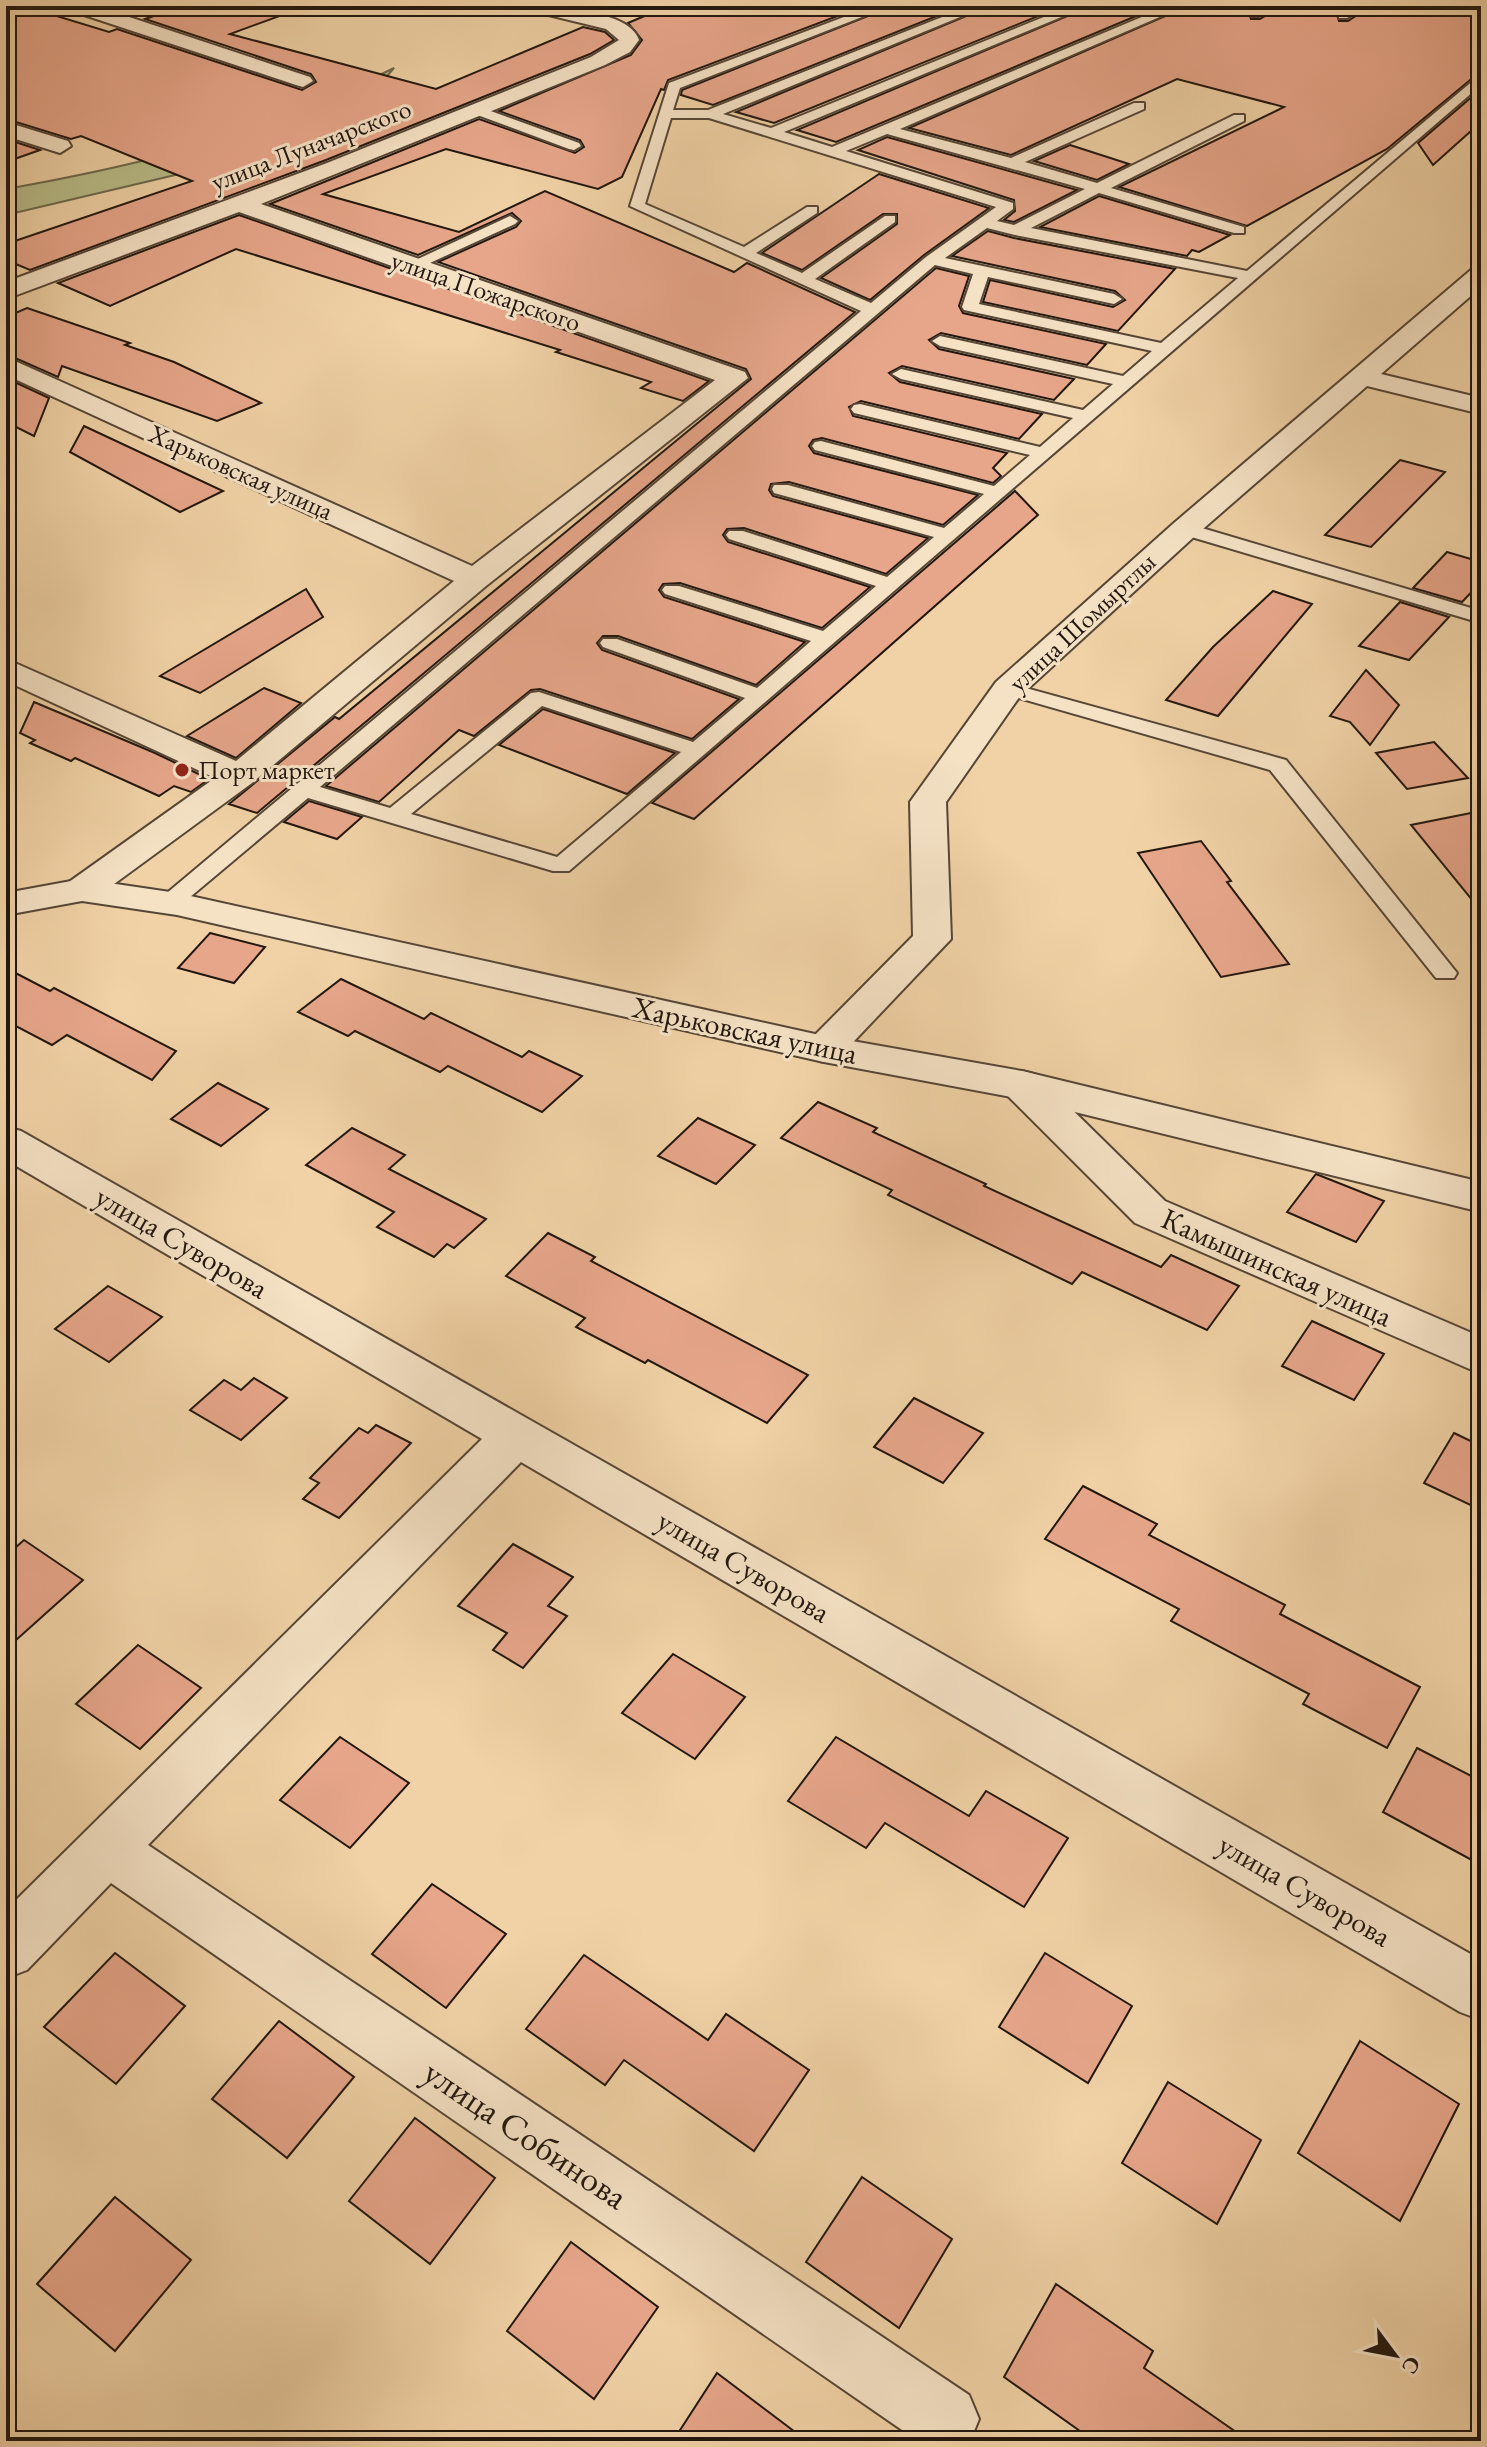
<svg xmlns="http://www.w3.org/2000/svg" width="1487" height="2447" font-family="'EB Garamond',serif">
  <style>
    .green { fill: #b8bc88; stroke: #6d6a4c; stroke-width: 2 }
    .building { fill: #e7a68a; stroke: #221710; stroke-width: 2 }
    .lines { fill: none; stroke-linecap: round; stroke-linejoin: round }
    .service-casing { stroke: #564636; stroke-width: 4 }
    .minor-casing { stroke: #564636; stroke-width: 4 }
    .tertiary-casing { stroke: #564636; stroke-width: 4 }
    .service { fill: #f5e2c5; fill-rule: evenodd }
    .minor { fill: #f5e2c5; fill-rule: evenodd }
    .tertiary { fill: #f5e2c5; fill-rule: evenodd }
    .poi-dot { fill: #8f2418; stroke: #f5e2c5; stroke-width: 3 }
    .labels { text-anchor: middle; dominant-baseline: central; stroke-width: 6; stroke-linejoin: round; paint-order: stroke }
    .far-street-label { font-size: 26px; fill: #221710; stroke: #f5e2c5 }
    .far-poi-label { font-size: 26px; fill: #221710; stroke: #f5e2c5; text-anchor: start }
    .street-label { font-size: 30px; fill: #221710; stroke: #f5e2c5 }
    .near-street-label { font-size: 36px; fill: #221710; stroke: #f5e2c5 }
  </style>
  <rect width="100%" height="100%" fill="#f0d2a6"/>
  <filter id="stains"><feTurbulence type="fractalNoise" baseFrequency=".0025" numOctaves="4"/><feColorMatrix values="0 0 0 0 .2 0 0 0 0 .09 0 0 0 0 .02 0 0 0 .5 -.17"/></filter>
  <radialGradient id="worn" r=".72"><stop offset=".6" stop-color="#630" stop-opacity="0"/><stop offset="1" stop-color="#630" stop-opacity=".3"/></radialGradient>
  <path class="green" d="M394 68 375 90 247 158 6 215V189C108 171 209 148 306 110 336 98 365 82 394 68Z"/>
  <g class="building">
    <polygon points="6,6 24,6 109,32 117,29 302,90 316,82 311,74 145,19 183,6 296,6 296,10 230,34 436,89 583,27 605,32 614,40 590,54 326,160 30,270 6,260 6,244 192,181 81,136 71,139 6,119"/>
    <polygon points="668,6 864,6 668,80 664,90 661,89 622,177 598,189 446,149 323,194 459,232 545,191 734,272 747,263 855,312 257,813 229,804 335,717 339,719 751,379 746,369 438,262 516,227 521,221 512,213 418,255 270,204 479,119 575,153 584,147 580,140 499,111 631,55 642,40 628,23"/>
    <polygon points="893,6 962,6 713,105 681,95 682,90"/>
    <polygon points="990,6 1063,6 774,123 736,112"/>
    <polygon points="1091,6 1160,6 836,142 797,130"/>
    <polygon points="1188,6 1253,6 1248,10 1251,19 1260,19 1281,6 1345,6 1336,12 1339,21 1348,21 1371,6 1481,6 1481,71 1387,149 1247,226 1119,187 1284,107 1177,79 1011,155 909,128"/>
    <polygon points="1481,89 1481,122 1433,165 1418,143"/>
    <polygon points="887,137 1077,190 1014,222 1004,220 1015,211 1014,200 858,150"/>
    <polygon points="6,139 40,150 6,162"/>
    <polygon points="1070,145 1129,164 1097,180 1034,161"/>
    <polygon points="879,174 989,208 924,255 870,300 821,278 897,224 897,214 883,214 802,270 762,253"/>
    <polygon points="1099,196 1230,235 1199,252 1192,250 1187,256 1040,227"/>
    <polygon points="239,215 709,381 683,401 641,388 651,382 556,352 560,350 236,249 110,306 58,283"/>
    <polygon points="988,231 1014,238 1175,269 1118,331 983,302 990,280 1113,307 1125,300 1115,291 952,256"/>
    <polygon points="936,268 969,276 959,306 963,313 1106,344 1087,365 941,333 929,340 939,349 1074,379 1054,400 902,366 889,373 900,382 1042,414 1019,439 861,401 849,407 853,416 1007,453 993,468 1001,476 993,483 822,438 813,440 809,446 814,453 978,495 943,525 789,482 771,484 769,490 773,496 928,538 886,574 744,528 727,529 723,535 728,542 870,587 822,628 680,583 663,584 659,590 664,597 805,642 756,685 618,636 603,636 597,643 602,650 739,699 692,739 540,689 531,690 474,736 459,730 379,802 326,786"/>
    <polygon points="27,308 130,343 125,345 174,362 261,403 217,421 62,366 58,377 6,354 6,317"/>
    <polygon points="6,378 49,398 34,436 6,422"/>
    <polygon points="84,426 223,491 180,512 70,452"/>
    <polygon points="1400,460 1445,472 1371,547 1325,535"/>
    <polygon points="1015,491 1038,515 694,819 652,803"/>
    <polygon points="1447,552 1481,562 1481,582 1462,602 1413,588"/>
    <polygon points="306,589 323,617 200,693 160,676"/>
    <polygon points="1273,591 1312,604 1218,716 1166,700 1213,647"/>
    <polygon points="1400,602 1449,617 1409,660 1359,646"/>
    <polygon points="1366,670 1399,705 1370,745 1350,722 1330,716"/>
    <polygon points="264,688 301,703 236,758 187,736"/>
    <polygon points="34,702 155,753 209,779 191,792 174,786 159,796 75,758 71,761 30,743 35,740 20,733"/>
    <polygon points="543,709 675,753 627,794 499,745"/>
    <polygon points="1434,742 1468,778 1407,789 1376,753"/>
    <polygon points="309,801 362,817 337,839 284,822"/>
    <polygon points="1481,811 1481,911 1411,825"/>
    <polygon points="1201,841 1231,881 1227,882 1289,964 1221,977 1138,853"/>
    <polygon points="210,933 265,947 234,983 178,968"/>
    <polygon points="6,968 50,991 54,988 176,1051 152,1080 67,1035 52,1045 6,1021"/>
    <polygon points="341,979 424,1019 431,1013 522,1057 529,1051 582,1076 542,1112 448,1066 440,1072 355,1031 348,1036 298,1012"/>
    <polygon points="218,1083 268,1109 221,1146 171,1119"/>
    <polygon points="818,1102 877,1128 873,1132 986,1184 984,1186 1161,1267 1171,1255 1239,1286 1207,1330 1082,1272 1072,1284 888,1195 892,1190 781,1138"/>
    <polygon points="698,1118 755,1145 716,1184 658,1156"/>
    <polygon points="352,1128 405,1155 389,1169 486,1219 454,1248 447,1244 434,1257 377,1227 394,1212 306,1165"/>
    <polygon points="1316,1174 1384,1201 1356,1242 1287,1212"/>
    <polygon points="548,1233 595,1257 591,1261 808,1375 767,1423 648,1360 645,1363 576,1327 585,1318 506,1276"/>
    <polygon points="108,1286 162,1317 109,1362 55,1329"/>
    <polygon points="1312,1321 1384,1354 1354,1400 1282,1366"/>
    <polygon points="254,1378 287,1398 241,1440 190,1410 224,1380 241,1390"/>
    <polygon points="914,1398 983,1433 943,1483 874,1447"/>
    <polygon points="376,1425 411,1443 339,1518 303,1499 319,1483 310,1478 359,1428 368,1433"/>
    <polygon points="1454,1433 1481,1446 1481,1510 1424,1483"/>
    <polygon points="1083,1486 1157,1524 1149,1535 1285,1605 1280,1614 1420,1687 1387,1748 1303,1704 1309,1694 1171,1621 1179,1609 1045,1539"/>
    <polygon points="24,1540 83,1580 6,1649 6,1556"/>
    <polygon points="513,1544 573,1577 548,1606 567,1616 523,1668 493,1650 507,1633 458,1606"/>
    <polygon points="138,1645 201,1688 140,1749 76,1704"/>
    <polygon points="673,1654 745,1697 695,1759 622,1713"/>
    <polygon points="340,1737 409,1783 350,1848 280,1800"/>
    <polygon points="836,1737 969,1816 986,1791 1068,1838 1024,1907 885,1823 866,1848 788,1801"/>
    <polygon points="1417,1748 1481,1781 1481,1865 1383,1812"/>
    <polygon points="432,1884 506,1934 446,2008 372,1954"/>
    <polygon points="115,1953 185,2006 116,2084 44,2027"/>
    <polygon points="1045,1953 1132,2006 1088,2083 999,2027"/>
    <polygon points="584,1955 708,2040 726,2014 809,2070 754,2151 624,2060 605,2085 526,2029"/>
    <polygon points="279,2021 354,2077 287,2158 212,2099"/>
    <polygon points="1360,2041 1459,2104 1400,2221 1298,2153"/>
    <polygon points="1168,2082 1261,2140 1217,2224 1122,2163"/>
    <polygon points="415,2118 495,2178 430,2264 349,2201"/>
    <polygon points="862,2177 952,2239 899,2328 806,2262"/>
    <polygon points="115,2197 191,2260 115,2351 37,2284"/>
    <polygon points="571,2242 658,2307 594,2399 507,2331"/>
    <polygon points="1056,2284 1153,2351 1144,2368 1249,2441 1094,2441 1004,2377"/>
    <polygon points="717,2373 807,2441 673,2441"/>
  </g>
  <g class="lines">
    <g class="service-casing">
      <g id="service">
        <path d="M873 6H890L680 88 673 110H708L970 6H987L723 114 771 128 1071 6H1088L784 132 832 147 1168 6H1185L900 129 1011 158 1134 103H1144V109L1025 162 1097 183 1234 115H1244V121L1111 188 1244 227V233H1234L1099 193 1031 228 1247 271 1481 74V85L569 871H553L308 798 177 908H161L157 903 161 898 861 311 630 206 669 83ZM671 118H709L996 207 926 257 871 303 815 279 895 222V216H885L802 273 756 253 817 213V207H807L744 247 645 204ZM887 134 1085 189 1014 225 997 221 1013 209V203L846 151ZM987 228 1015 235 1238 278 1161 343 979 304 988 277 1114 304 1122 299 1114 294 945 258ZM935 265 973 274 962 307 964 310 1152 351 1123 376 940 336 932 341 940 346 1113 384 1083 410 901 369 892 374 901 379 1073 418 1040 447 860 404 854 405 851 409 854 413 1030 455 994 486 821 441 815 442 812 446 815 450 984 494 944 528 788 485H774L772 489 774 493 934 537 887 577 743 531H729L726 535 729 539 876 586 823 631 679 586H665L662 590 665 594 811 641 757 688 617 639H603L600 643 603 647 745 698 693 742 539 692 531 693 390 808 320 787ZM542 706 681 752 557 857 411 814Z"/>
        <polygon points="1261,6 1278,6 1259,16 1251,16 1251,10"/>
        <polygon points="1352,6 1368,6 1347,18 1339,18 1339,12"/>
        <polygon points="477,106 579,143 581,146 574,150 569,149 472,113 470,110"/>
        <polygon points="510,216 518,221 515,224 419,268 407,268 405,265"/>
        <polygon points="1185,523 1481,611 1481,623 1178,533 1175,529"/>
        <polygon points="1008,683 1286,760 1457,973 1454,978 1436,978 1270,770 1001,693 997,689 1001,685"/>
      </g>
    </g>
    <g class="minor-casing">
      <g id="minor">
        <polygon points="66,6 96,6 310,77 313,81 303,87 296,85 69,10"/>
        <path d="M525 6C552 6 630 10 639 40L630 52 605 65 261 204 745 372 748 378 486 586 252 783 95 898 82 901 69 898 63 890 69 882 215 778 6 681V659L236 761 454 581 6 375V357L472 566 715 380 239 212 6 299V282L327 163 591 57 619 40 606 29 528 10Z"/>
        <polygon points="6,122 68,141 71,146 60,153 6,136"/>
        <polygon points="1481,267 1481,287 1381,374 1481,398 1481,414 1367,386 1196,535 1020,696 946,802 951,939 838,1058 824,1062 810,1058 804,1049 810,1040 913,936 910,802 996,682 1174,523 1472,269"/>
        <polygon points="1022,1071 1037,1075 1165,1201 1481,1337 1481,1374 1135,1223 1007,1095 1001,1085 1007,1075"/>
        <polygon points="6,1127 21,1131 1481,1960 1481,2020 1460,2012 521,1462 148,1845 969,2395 979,2419 970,2441 918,2441 111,1883 27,1970 6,1978 6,1910 482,1439 6,1160"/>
      </g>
    </g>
    <g class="tertiary-casing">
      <polygon id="tertiary" points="82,879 177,893 824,1036 1022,1071 1481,1182 1481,1212 1022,1099 824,1062 177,915 82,901 6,915 6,893"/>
    </g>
    <use href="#service" class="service"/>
    <use href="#minor" class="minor"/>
    <use href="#tertiary" class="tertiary"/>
  </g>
  <circle class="poi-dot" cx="182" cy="770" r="8"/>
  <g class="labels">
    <g class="far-street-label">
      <text transform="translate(311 145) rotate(-21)">улица Луначарского</text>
      <text transform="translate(486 291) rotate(19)">улица Пожарского</text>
      <text transform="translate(241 472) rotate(24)">Харьковская улица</text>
      <text transform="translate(1082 622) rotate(-43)">улица Шомыртлы</text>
    </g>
    <g class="far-poi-label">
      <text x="198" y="770">Порт маркет</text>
    </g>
    <g class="street-label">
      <text transform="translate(745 1030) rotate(12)">Харьковская улица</text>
      <text transform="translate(182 1242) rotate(30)">улица Суворова</text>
      <text transform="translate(1277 1267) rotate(24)">Камышинская улица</text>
      <text transform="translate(744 1566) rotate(30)">улица Суворова</text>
      <text transform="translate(1305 1890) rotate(30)">улица Суворова</text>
    </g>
    <g class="near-street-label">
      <text transform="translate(526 2134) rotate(34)">улица Собинова</text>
    </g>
  </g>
  <rect width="1487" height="2447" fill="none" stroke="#f0d2a6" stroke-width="32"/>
  <rect x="8" y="8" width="1471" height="2431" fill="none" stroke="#221710" stroke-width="4"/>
  <rect x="16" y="16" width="1455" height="2415" fill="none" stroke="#221710" stroke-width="2"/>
  <g transform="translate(1395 2355) rotate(122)" stroke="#f5e2c5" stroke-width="6" paint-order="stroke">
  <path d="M0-6L14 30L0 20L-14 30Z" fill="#221710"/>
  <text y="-12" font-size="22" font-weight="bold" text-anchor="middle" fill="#221710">С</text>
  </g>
  <rect width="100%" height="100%" filter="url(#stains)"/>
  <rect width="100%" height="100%" fill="url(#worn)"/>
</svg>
